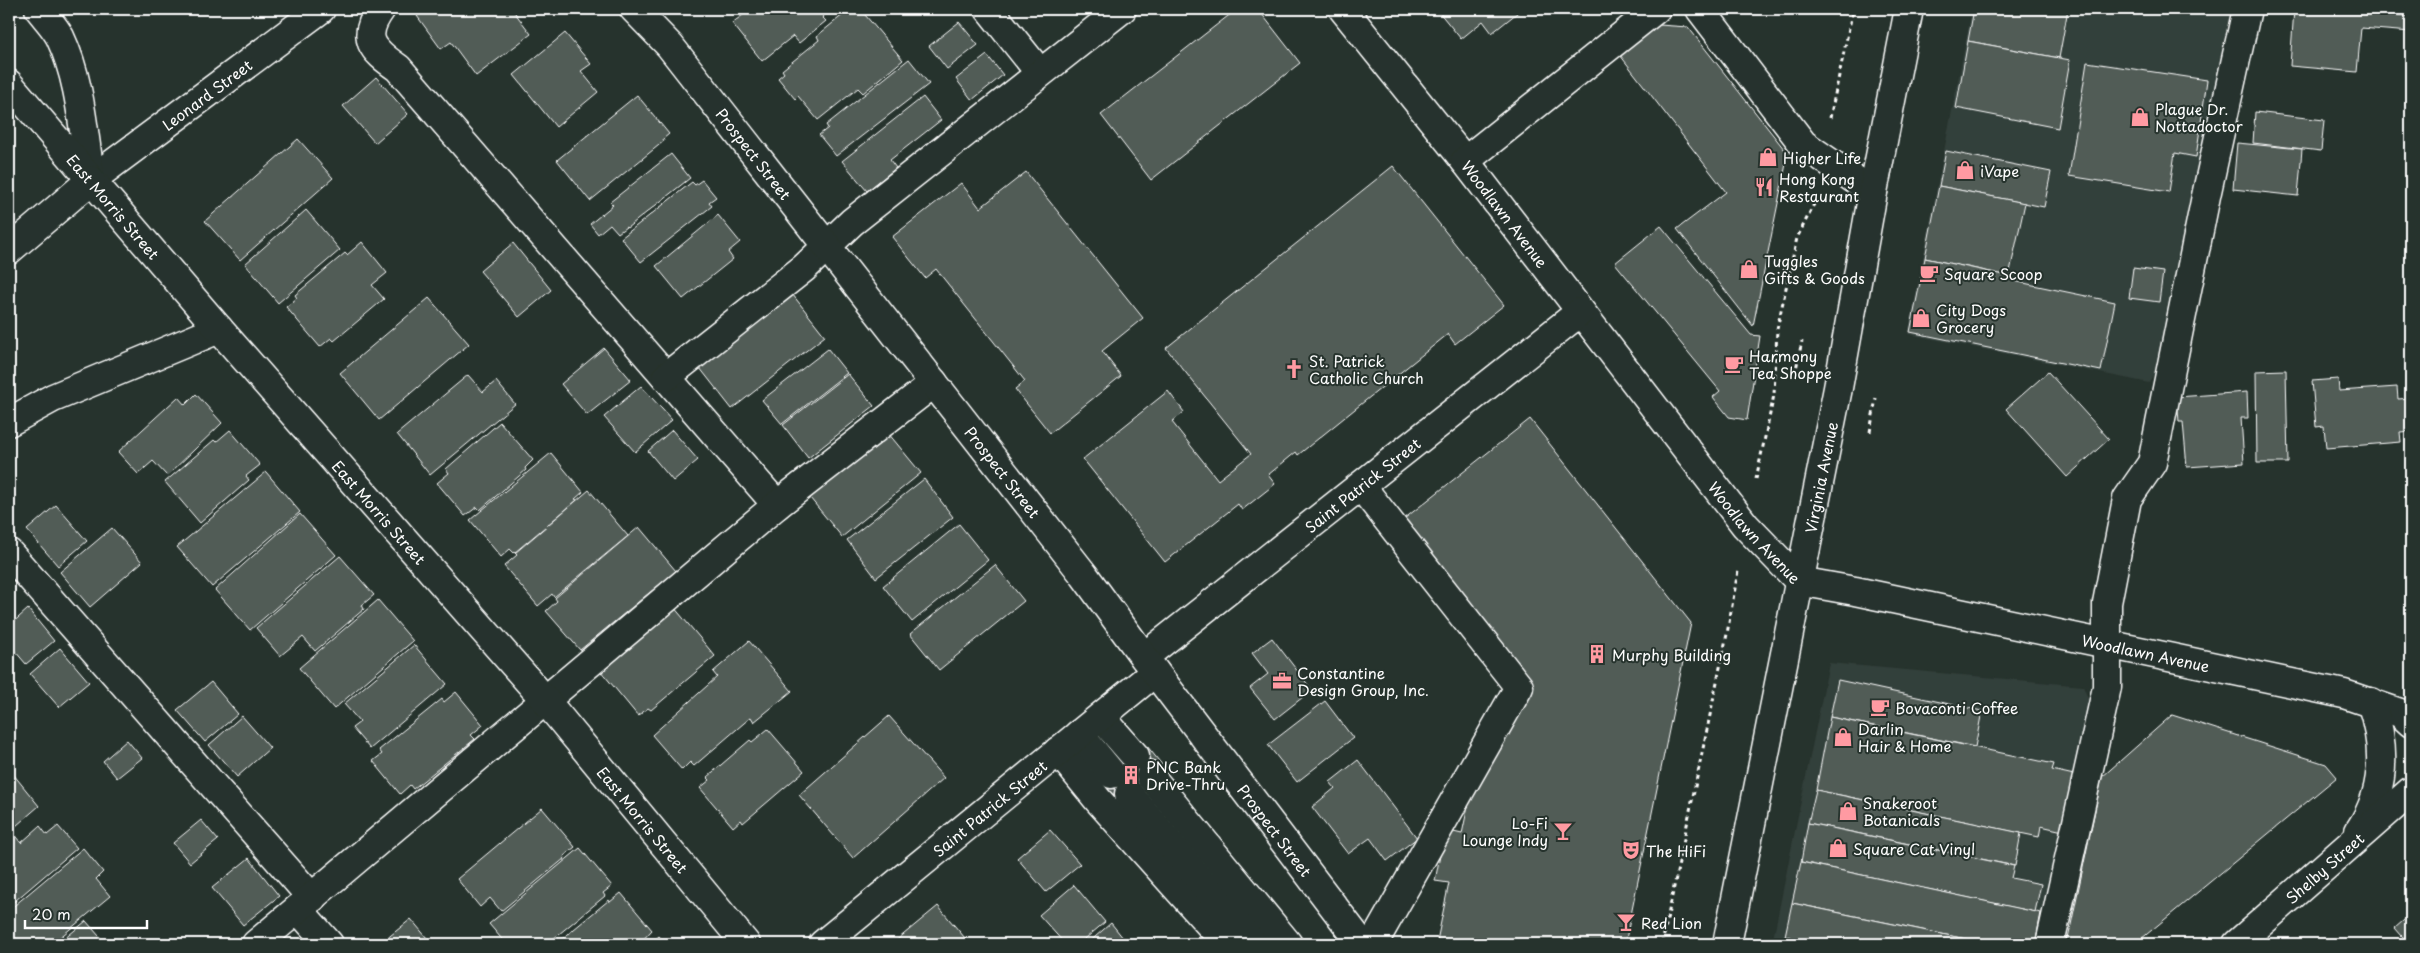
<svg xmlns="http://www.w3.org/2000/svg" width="2420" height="953" font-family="'Playpen Sans',sans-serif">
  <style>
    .built { fill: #333f3a }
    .building { fill: #515c57; stroke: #fff }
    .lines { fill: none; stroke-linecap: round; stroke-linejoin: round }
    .minor-casing { stroke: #fff; stroke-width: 31 }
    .major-casing { stroke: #fff; stroke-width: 31 }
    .highway-casing { stroke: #fff; stroke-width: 31 }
    .path { stroke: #fff; stroke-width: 3; stroke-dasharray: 4 4; stroke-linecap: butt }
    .minor { stroke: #26332d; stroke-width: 28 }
    .major { stroke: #26332d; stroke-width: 28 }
    .highway { stroke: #26332d; stroke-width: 28 }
    .labels { text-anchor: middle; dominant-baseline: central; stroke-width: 4; stroke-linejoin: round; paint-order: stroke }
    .street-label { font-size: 15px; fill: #fff; stroke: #26332d }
    .poi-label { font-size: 15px; fill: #fff; stroke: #26332d; text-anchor: start }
  </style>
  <rect width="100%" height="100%" fill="#26332d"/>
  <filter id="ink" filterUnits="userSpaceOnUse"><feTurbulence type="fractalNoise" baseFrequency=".02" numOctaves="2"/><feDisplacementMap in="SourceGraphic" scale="10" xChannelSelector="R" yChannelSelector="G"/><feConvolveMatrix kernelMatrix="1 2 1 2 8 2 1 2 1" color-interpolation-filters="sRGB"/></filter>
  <g filter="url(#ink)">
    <g class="built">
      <polygon points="1972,9 2237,9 2158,368 2149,383 1908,334"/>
      <polygon points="1829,663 2083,686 2095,716 2045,944 1772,944"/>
    </g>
    <g class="building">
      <polygon points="427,9 512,9 531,34 476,76 451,42 441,49 417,16"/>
      <polygon points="751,9 833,9 822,17 826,21 799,43 793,36 762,61 732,23"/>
      <polygon points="850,9 860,9 903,60 863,93 858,88 818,120 798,96 795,99 778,78 784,73 782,70 819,40 817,36"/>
      <polygon points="1237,9 1258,9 1300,63 1151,180 1101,115"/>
      <polygon points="1443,9 1522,9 1492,33 1483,21 1461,39 1439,12"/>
      <polygon points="1974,9 2068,9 2059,58 1968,41"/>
      <polygon points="2294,9 2326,9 2411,16 2411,32 2361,28 2357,72 2290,66"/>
      <polygon points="959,22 978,45 947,69 929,46"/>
      <polygon points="1659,25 1688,27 1788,154 1753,326 1677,229 1726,192 1620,55"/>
      <polygon points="565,33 591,64 581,71 598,92 556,127 514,75"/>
      <polygon points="1968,41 2070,60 2058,128 1956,108"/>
      <polygon points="987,55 1003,75 972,100 956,79"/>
      <polygon points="909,59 929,84 836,156 819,135 828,128 826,125"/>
      <polygon points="2087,62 2207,80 2196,157 2175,153 2169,192 2069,176"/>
      <polygon points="376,77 408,114 375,143 343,106"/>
      <polygon points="637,95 669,134 663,139 664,141 590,201 557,160"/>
      <polygon points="923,97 941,120 890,160 896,168 867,191 842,161"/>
      <polygon points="2255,112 2324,120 2321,151 2253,143"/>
      <polygon points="298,139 333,178 240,260 205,221"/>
      <polygon points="2237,143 2302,149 2298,196 2233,189"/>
      <polygon points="1946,151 2051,172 2044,207 1939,186"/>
      <polygon points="671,154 690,178 627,228 626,227 618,233 610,224 598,234 590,224 613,205 610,202"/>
      <polygon points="1393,166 1504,305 1455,344 1448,334 1298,455 1296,452 1268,475 1275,484 1242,510 1238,504 1165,562 1083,459 1168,391 1184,412 1172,422 1218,480 1251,454 1166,348"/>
      <polygon points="1026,172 1143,318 1102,351 1121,376 1050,433 1015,389 1025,381 936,269 925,278 892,237 961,183 980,208"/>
      <polygon points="702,180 716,197 709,202 712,206 641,262 621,238 692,182 695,185"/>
      <polygon points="1939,186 2025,203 2009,276 1925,258"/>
      <polygon points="306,210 340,250 278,303 245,264"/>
      <polygon points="718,215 740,242 728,252 733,259 683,299 656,266"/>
      <polygon points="1661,226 1751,335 1760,336 1747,420 1729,417 1713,397 1720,391 1615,263"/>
      <polygon points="362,242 387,273 372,285 384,299 334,341 331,338 320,347 286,307 297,298 295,295 345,253 347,255"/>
      <polygon points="513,243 551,290 519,317 480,271"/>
      <polygon points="1925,258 2009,276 2009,280 2115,302 2101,371 1910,332"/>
      <polygon points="2133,268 2163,272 2159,302 2129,298"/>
      <polygon points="789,290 825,336 732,409 696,363"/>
      <polygon points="429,298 469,344 379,420 340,373"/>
      <polygon points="604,348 631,380 587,415 561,384"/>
      <polygon points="828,349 847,373 782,424 762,400"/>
      <polygon points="2286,370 2288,463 2257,463 2256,371"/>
      <polygon points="2048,372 2109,439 2067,477 2006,409"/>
      <polygon points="848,374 874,406 808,458 783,425"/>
      <polygon points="468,375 483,392 496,381 515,404 430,475 397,434"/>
      <polygon points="2338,379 2339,391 2397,387 2398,399 2411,398 2411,431 2400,432 2401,442 2326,448 2324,426 2316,427 2312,381"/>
      <polygon points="641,386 672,420 635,452 604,417"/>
      <polygon points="2247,392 2248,418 2241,418 2244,463 2187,467 2183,422 2179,422 2177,397"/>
      <polygon points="196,394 222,423 167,476 153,461 138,474 118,452 178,397 185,405"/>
      <polygon points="1530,419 1691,623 1625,944 1450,944 1437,941 1449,883 1435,881 1445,830 1462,834 1470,796 1534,685 1404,519"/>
      <polygon points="500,422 533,460 525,468 526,470 480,510 477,507 465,516 437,483 449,473 446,469"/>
      <polygon points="230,430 260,465 246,476 249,480 200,523 165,482 214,440 216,442"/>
      <polygon points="672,430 698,460 673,481 648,451"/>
      <polygon points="888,433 921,473 842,537 810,498"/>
      <polygon points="551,453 583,492 575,499 577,500 514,553 510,549 501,557 470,520"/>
      <polygon points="266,472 300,512 212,587 177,547"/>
      <polygon points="924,479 953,517 876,578 847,540"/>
      <polygon points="589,490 628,536 554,597 552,594 538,606 504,566 517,555 515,553"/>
      <polygon points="56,505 87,541 58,566 27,530"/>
      <polygon points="300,514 336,555 250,630 215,590"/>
      <polygon points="959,524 988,560 912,622 883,586"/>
      <polygon points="639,527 676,571 580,650 546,611 557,601 555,598"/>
      <polygon points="112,528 142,562 90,607 60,572"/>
      <polygon points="340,556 374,595 362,605 364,609 315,651 303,637 280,656 256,628"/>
      <polygon points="995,565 1024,601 939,670 910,634"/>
      <polygon points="9,593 14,599 9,604"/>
      <polygon points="378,600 413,641 334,709 299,668"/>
      <polygon points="673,606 715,656 651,710 648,708 638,716 600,670"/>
      <polygon points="28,609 54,641 26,664 9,644 9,626"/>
      <polygon points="1272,638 1312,690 1275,719 1250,688 1268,674 1252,653"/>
      <polygon points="749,641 792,691 754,722 751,717 694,766 690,762 682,770 652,735 717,677 713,672"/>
      <polygon points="414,645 447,684 370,749 352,728 360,722 344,704"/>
      <polygon points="60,648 89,682 59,707 30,674"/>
      <polygon points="1838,680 1982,711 1975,747 1830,717"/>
      <polygon points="211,682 238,714 205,742 177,710"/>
      <polygon points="456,692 483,725 471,735 475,739 413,789 410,785 400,794 373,761 382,754 379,750 442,699 444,702"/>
      <polygon points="1325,701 1353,738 1297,782 1268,745"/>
      <polygon points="2172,715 2326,764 2337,777 2135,944 2067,944 2102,777"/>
      <polygon points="242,716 270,748 237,777 209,745"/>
      <polygon points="889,716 944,778 853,858 799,795"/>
      <polygon points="1830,717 2054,764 2052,770 2074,775 2063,831 2041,826 2039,837 1816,790"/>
      <polygon points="768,729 804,771 743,823 741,820 733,827 700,788 710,780 707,777 750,740 752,742"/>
      <polygon points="127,740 142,758 117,778 103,761"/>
      <polygon points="1147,746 1163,766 1115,806 1098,786"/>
      <polygon points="1358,760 1417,838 1387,861 1370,838 1348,854 1312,807 1335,788 1330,782"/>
      <polygon points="9,769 39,806 9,832"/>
      <polygon points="1816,790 2021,833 2015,866 1808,823"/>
      <polygon points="542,808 575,847 564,856 565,858 501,911 490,898 480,907 457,879"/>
      <polygon points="201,820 218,840 190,863 173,843"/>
      <polygon points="1808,823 2014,866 2011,878 2041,884 2035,912 1801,862"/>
      <polygon points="40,826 47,835 58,826 77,848 9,906 9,833 11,831 21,843"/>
      <polygon points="1050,830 1080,864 1046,892 1017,858"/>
      <polygon points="83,848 103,872 96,879 110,896 52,944 13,944 9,939 9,910"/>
      <polygon points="580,848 612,886 603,893 605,896 547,944 506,944 489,924"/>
      <polygon points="249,858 279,896 243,925 212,888"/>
      <polygon points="1801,862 2041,913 2035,944 1990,944 1792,903"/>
      <polygon points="1074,885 1105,922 1079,944 1065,944 1039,915"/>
      <polygon points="621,893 652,930 639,944 556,944 609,900 610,902"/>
      <polygon points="1792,903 1990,944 1822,944 1785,936"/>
      <polygon points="938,906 970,944 892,944"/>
      <polygon points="2411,914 2411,944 2409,944 2395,928"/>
      <polygon points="411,919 432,944 380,944"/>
      <polygon points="86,921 106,944 58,944"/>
      <polygon points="1111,923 1128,944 1087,944"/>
      <polygon points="659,936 666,944 650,944"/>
      <polygon points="1785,936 1822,944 1784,944"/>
    </g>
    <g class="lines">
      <g class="minor-casing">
        <g id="minor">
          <path d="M381 9C360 38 372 50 398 68L777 505"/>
          <polyline points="989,9 1040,73"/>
          <path id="s1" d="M1343 9 1465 161 1745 525 1799 581 1855 591 2344 694 2400 713 2411 723"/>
          <polyline points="1700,9 1803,144 1873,192"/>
          <polyline points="1465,161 1656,9"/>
          <path id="s2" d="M91 180 321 9"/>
          <polyline points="666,377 804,268 852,222 1122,9"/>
          <polyline points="9,422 53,398 219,329"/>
          <polyline points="1361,486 1519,687 1373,944"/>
          <polyline points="9,553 312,898"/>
          <path id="s3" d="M1144 657 1580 312"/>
          <polyline points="1101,717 1135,756"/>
          <polyline points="1079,734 1112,774"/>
          <polyline points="1058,751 1098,800 1227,944"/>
          <polyline points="1150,776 1288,944"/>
          <polyline points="1129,794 1253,944"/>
          <polyline points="298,909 329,944"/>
          <polyline points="256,944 777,505 934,383"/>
          <path id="s4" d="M823 944 1155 672"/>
          <path id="s5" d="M1727 944 1838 388 1873 192 1909 9"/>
          <polyline points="2050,944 2107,687 2107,603 2127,499 2152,463 2206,196 2247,9"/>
        </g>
      </g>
      <g class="major-casing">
        <g id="major">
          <path d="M39 9C46 18 55 27 60 37 81 81 83 132 91 180"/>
          <path id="s6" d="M634 9 670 46 1084 575 1152 668 1362 944"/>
          <path id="s7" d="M9 84 219 329 545 700 746 944"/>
          <path d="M2359 831C2386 791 2386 746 2371 702"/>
          <path id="s8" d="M2237 944 2411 791"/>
        </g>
      </g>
      <g class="highway-casing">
        <polyline id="highway" points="9,250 91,180"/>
      </g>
      <g class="path">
        <polyline points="1830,118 1853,9"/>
        <polyline points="1795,374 1802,341"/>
        <polyline points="1870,432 1876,398"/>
        <polyline points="1756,479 1774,395 1777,329 1797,238 1814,204 1815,196"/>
        <polyline points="1662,944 1727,634 1738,571"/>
      </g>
      <use href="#minor" class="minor"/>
      <use href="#major" class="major"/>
      <use href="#highway" class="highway"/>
    </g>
  </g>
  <defs>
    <g id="shop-bare" transform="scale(1.5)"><path d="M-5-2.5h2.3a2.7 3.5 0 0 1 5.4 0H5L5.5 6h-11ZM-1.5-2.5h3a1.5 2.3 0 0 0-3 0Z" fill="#ff9aa2" stroke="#26332d" stroke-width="2.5" paint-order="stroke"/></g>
    <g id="restaurant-bare" transform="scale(1.5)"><path d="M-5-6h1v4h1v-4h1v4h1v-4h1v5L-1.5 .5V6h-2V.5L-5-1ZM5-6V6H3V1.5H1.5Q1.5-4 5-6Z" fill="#ff9aa2" stroke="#26332d" stroke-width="2.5" paint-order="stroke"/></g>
    <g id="cafe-bare" transform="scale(1.5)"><path d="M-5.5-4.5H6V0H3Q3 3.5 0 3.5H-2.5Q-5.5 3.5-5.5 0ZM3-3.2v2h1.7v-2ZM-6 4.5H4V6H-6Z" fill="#ff9aa2" stroke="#26332d" stroke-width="2.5" paint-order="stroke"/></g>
    <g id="church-bare" transform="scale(1.5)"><path d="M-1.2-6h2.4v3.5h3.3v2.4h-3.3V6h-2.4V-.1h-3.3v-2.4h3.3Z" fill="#ff9aa2" stroke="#26332d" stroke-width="2.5" paint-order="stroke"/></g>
    <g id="building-bare" transform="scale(1.5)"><path d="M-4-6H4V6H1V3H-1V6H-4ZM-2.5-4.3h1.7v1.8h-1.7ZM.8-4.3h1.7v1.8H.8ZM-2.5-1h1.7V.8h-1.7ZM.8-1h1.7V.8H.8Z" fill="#ff9aa2" stroke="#26332d" stroke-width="2.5" paint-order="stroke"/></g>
    <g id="office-bare" transform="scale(1.5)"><path d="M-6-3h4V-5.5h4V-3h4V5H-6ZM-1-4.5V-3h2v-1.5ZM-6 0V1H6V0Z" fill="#ff9aa2" stroke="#26332d" stroke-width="2.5" paint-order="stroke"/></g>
    <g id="bar-bare" transform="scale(1.5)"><path d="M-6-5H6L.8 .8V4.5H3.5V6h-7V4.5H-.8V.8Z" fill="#ff9aa2" stroke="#26332d" stroke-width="2.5" paint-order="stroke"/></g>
    <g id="theatre-bare" transform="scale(1.5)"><path d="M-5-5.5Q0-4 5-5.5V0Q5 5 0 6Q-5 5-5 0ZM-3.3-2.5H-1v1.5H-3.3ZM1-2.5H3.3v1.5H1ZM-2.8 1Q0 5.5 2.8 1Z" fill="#ff9aa2" stroke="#26332d" stroke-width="2.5" paint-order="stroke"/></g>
  </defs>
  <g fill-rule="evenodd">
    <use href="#shop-bare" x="2140" y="117"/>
    <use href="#shop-bare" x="1768" y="157"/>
    <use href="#shop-bare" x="1965" y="170"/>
    <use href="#restaurant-bare" x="1764" y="187"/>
    <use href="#shop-bare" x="1749" y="269"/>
    <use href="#cafe-bare" x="1929" y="273"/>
    <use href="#shop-bare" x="1921" y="318"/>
    <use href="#cafe-bare" x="1734" y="364"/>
    <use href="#church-bare" x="1294" y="369"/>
    <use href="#building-bare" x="1597" y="654"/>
    <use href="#office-bare" x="1282" y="681"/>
    <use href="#cafe-bare" x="1880" y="707"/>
    <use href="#shop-bare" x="1843" y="737"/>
    <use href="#building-bare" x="1131" y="775"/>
    <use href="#shop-bare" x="1848" y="811"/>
    <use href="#bar-bare" x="1563" y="831"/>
    <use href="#shop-bare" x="1838" y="848"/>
    <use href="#theatre-bare" x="1631" y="850"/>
    <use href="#bar-bare" x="1626" y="922"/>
  </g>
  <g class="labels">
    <g class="street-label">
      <text stroke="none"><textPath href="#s2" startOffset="144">Leonard Street</textPath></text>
      <text stroke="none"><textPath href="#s6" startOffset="188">Prospect Street</textPath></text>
      <text stroke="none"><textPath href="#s7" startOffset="161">East Morris Street</textPath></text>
      <text stroke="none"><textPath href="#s1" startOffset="261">Woodlawn Avenue</textPath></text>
      <text stroke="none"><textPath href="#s6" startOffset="592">Prospect Street</textPath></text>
      <text stroke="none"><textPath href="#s5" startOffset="476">Virginia Avenue</textPath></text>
      <text stroke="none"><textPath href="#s3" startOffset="278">Saint Patrick Street</textPath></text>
      <text stroke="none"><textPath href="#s7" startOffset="566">East Morris Street</textPath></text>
      <text stroke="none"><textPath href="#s1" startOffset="666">Woodlawn Avenue</textPath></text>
      <text stroke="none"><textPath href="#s1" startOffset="1086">Woodlawn Avenue</textPath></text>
      <text stroke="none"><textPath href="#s4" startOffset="215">Saint Patrick Street</textPath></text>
      <text stroke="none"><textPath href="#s7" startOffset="971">East Morris Street</textPath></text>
      <text stroke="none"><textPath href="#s6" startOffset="1042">Prospect Street</textPath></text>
      <text stroke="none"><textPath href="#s8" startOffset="116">Shelby Street</textPath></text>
    </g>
    <g class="poi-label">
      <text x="2155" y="108">Plague Dr.<tspan x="2155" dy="17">Nottadoctor</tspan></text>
      <text x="1783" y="157">Higher Life</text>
      <text x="1980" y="170">iVape</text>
      <text x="1779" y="178">Hong Kong<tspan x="1779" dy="17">Restaurant</tspan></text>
      <text x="1764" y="260">Tuggles<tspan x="1764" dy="17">Gifts &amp; Goods</tspan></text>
      <text x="1944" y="273">Square Scoop</text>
      <text x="1936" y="309">City Dogs<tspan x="1936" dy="17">Grocery</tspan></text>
      <text x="1749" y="355">Harmony<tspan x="1749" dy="17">Tea Shoppe</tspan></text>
      <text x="1309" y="360">St. Patrick<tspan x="1309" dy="17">Catholic Church</tspan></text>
      <text x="1612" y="654">Murphy Building</text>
      <text x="1297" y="672">Constantine<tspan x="1297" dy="17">Design Group, Inc.</tspan></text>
      <text x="1895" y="707">Bovaconti Coffee</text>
      <text x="1858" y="728">Darlin<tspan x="1858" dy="17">Hair &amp; Home</tspan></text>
      <text x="1146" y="766">PNC Bank<tspan x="1146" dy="17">Drive-Thru</tspan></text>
      <text x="1863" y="802">Snakeroot<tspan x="1863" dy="17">Botanicals</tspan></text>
      <text x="1548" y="822" text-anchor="end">Lo-Fi<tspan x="1548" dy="17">Lounge Indy</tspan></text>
      <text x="1853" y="848">Square Cat Vinyl</text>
      <text x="1646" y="850">The HiFi</text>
      <text x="1641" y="922">Red Lion</text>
    </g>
  </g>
  <rect width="2420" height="953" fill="none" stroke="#26332d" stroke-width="30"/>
  <rect x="15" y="15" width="2390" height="923" fill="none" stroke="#fff" stroke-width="2" filter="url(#ink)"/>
  <path d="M25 920v8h122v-8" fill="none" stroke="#ffffff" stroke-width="2.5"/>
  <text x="32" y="920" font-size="15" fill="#ffffff" stroke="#26332d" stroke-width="4" paint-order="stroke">20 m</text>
</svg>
